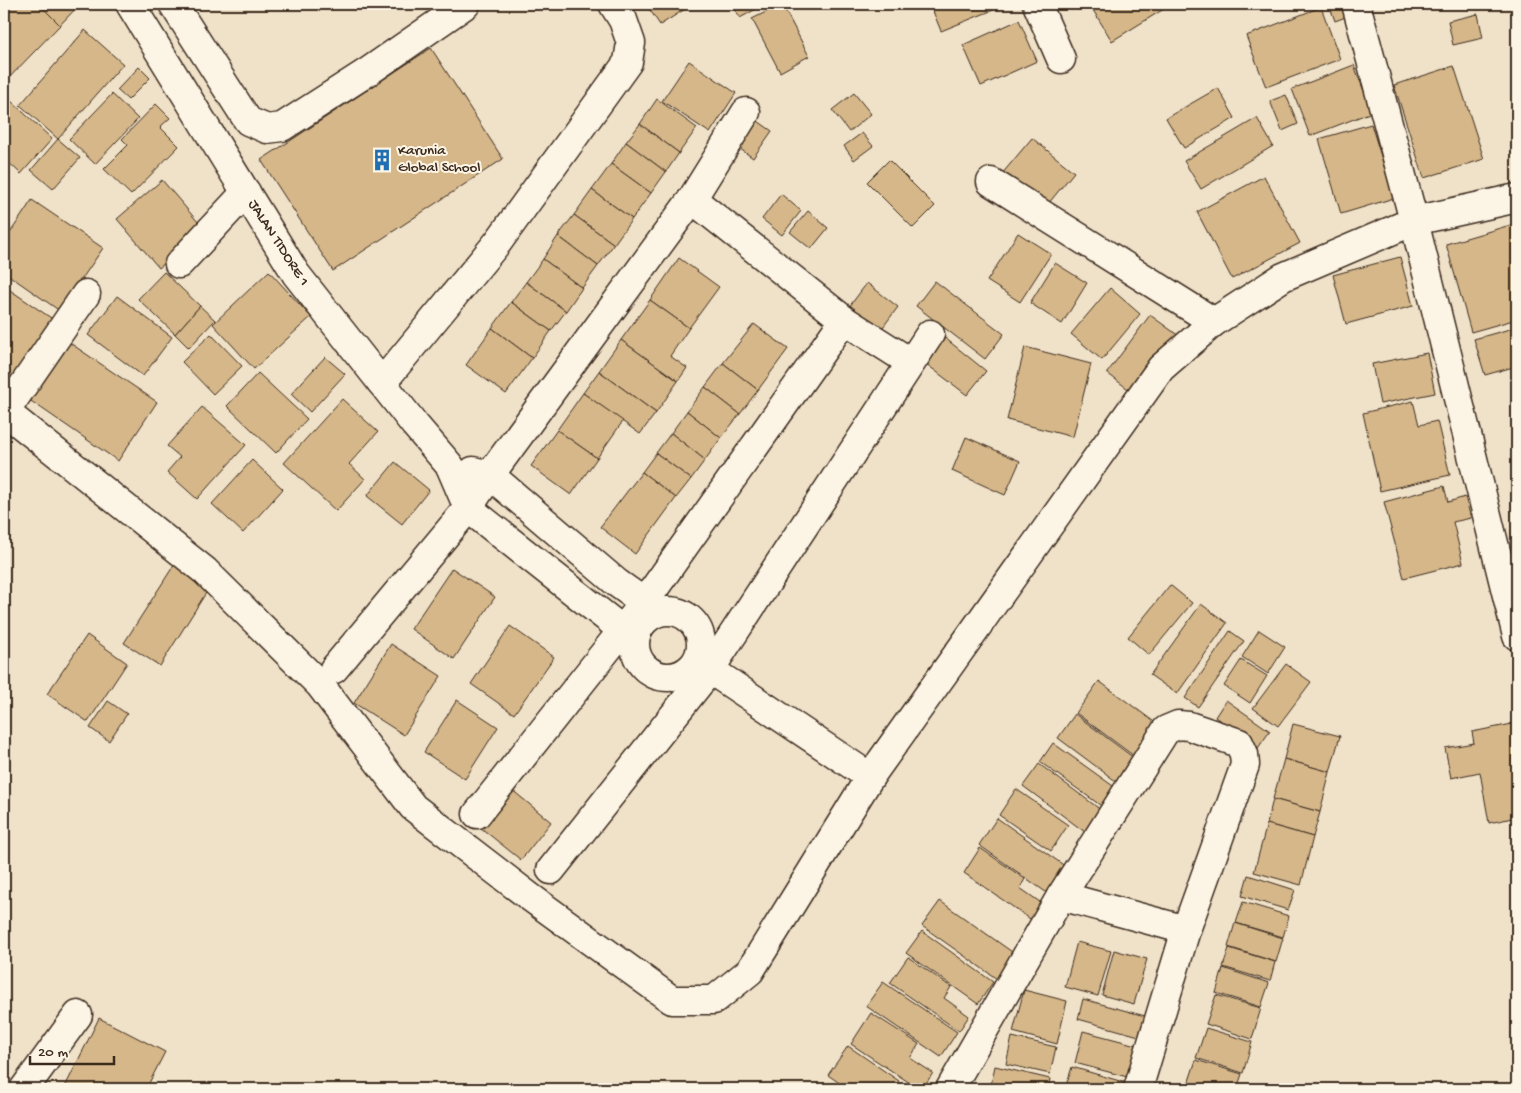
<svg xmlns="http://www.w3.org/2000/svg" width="1521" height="1093" font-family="'Gochi Hand',sans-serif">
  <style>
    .building { fill: #d5b789; stroke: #3b2a1e }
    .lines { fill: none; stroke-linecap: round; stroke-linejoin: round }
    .minor-casing { stroke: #3b2a1e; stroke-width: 31 }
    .minor { stroke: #fcf5e5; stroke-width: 28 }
    .labels { text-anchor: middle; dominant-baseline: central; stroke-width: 4; stroke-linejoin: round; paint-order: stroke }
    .poi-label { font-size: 15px; fill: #3b2a1e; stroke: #fcf5e5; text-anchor: start }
    .street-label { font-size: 15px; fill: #3b2a1e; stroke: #fcf5e5 }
  </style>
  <rect width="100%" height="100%" fill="#f0e2c9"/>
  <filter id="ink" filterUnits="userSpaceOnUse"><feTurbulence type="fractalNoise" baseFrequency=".02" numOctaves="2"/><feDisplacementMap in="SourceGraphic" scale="10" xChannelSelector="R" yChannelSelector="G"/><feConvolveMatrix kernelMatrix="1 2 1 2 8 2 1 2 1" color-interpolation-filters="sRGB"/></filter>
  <g filter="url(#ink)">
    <g class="building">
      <polygon points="4,4 39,4 60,25 4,83"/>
      <polygon points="39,4 80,4 60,25"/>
      <polygon points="646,4 693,4 660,25"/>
      <polygon points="732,4 765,4 740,18"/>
      <polygon points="782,4 809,56 780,72 752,19"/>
      <polygon points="930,4 1008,4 941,31"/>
      <polygon points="1104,4 1165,4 1167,7 1112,41 1093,10"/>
      <polygon points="1329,4 1347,4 1351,15 1335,21"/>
      <polygon points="1321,7 1340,59 1266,87 1246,36"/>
      <polygon points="1478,14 1483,38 1453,45 1448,21"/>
      <polygon points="1019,20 1037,61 981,86 963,45"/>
      <polygon points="85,30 123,64 58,139 20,105"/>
      <polygon points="431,48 503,159 333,271 261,160"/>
      <polygon points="689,61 736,93 710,133 662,101"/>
      <polygon points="1354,65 1372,112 1310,136 1292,89"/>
      <polygon points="1454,66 1484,159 1424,178 1394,85"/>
      <polygon points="139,67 150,78 128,100 117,90"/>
      <polygon points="1218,88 1235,118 1184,148 1166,118"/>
      <polygon points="854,93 871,114 849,132 832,110"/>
      <polygon points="112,94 138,119 95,164 69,139"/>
      <polygon points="1286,95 1298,124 1282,131 1270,101"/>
      <polygon points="657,99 697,128 679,153 640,124"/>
      <polygon points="10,100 52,139 21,174 4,158 4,106"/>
      <polygon points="156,104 170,118 160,127 179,146 131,195 104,169 128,145 122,139"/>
      <polygon points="752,117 772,131 753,158 733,144"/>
      <polygon points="1257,118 1273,146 1201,189 1184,161"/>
      <polygon points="640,124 679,153 666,172 626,142"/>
      <polygon points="1371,124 1394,198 1341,214 1319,139"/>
      <polygon points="862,133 873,146 854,160 844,146"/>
      <polygon points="1032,138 1074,172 1044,209 1001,175"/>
      <polygon points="58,139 80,158 53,189 31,170"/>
      <polygon points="626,142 666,172 651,193 611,164"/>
      <polygon points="889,160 935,206 913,228 867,182"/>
      <polygon points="611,164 651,193 632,219 592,190"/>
      <polygon points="1264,176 1300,243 1232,279 1197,212"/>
      <polygon points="162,180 204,229 159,268 117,219"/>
      <polygon points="592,190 632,219 614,244 574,215"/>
      <polygon points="781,194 801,211 782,235 762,219"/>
      <polygon points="32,200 103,248 60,311 4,272 4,242"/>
      <polygon points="808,211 828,228 811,249 790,232"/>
      <polygon points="574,215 614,244 598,266 558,236"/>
      <polygon points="1517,223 1517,319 1471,332 1446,244"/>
      <polygon points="1018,233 1051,254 1020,302 987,281"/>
      <polygon points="558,236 598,266 582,288 543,259"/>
      <polygon points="1400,257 1413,306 1346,324 1333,275"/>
      <polygon points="679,258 719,287 689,328 650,300"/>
      <polygon points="543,259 582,288 566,311 526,282"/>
      <polygon points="1055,263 1087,283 1062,324 1030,303"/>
      <polygon points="269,271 311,317 254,369 213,324"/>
      <polygon points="164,272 200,306 175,334 138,299"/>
      <polygon points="935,281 1004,334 985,359 916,306"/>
      <polygon points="526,282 566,311 551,331 511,302"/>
      <polygon points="867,283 898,307 877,335 846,311"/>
      <polygon points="4,286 57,322 4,394"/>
      <polygon points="1110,288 1140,314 1102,360 1071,334"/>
      <polygon points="117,296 172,337 143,376 88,335"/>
      <polygon points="650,300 689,328 670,356 687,368 678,381 621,340"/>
      <polygon points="511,302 551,331 532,358 492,328"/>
      <polygon points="200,306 215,320 189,348 175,334"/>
      <polygon points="1150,315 1179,336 1136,395 1107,373"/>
      <polygon points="754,324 788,349 758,390 723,363"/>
      <polygon points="1517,327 1517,366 1485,375 1474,339"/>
      <polygon points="492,328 532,358 506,394 466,365"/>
      <polygon points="211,334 242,366 213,394 182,362"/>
      <polygon points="945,338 986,371 967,395 925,363"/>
      <polygon points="621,340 678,381 656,413 599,371"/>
      <polygon points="67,341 157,402 118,461 28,399"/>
      <polygon points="1025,347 1091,364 1073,437 1007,420"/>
      <polygon points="1427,353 1435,393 1380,404 1372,364"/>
      <polygon points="325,357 345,374 310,412 291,394"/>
      <polygon points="723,363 758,390 740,414 705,387"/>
      <polygon points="1517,370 1517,386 1514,386 1512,371"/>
      <polygon points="599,371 656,413 640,434 583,393"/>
      <polygon points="258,373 307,419 276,453 227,406"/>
      <polygon points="705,387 740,414 721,438 687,411"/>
      <polygon points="583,393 623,421 597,458 557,430"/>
      <polygon points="342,399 378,432 349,464 365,479 336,511 284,463"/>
      <polygon points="1413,401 1419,425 1437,421 1450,475 1380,491 1363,413"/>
      <polygon points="202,407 246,445 197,499 167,472 180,457 167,446"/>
      <polygon points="687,411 721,438 705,460 671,433"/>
      <polygon points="557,430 597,458 571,495 531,466"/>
      <polygon points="671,433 705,460 691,479 656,453"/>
      <polygon points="966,437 1020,461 1005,495 952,471"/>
      <polygon points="656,453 691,479 676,498 642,472"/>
      <polygon points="252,460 283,489 243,533 212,504"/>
      <polygon points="395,462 429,490 402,524 367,496"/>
      <polygon points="642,472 676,498 635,554 600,527"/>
      <polygon points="1444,486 1448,502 1465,497 1471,518 1453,522 1463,563 1404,578 1384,502"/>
      <polygon points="174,565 209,588 160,666 124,643"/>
      <polygon points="452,568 495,597 454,659 411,629"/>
      <polygon points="1170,585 1192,603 1149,655 1128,637"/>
      <polygon points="1201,604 1227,623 1177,694 1150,675"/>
      <polygon points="510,626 554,657 514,714 471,684"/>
      <polygon points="1259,630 1285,647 1268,674 1242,657"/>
      <polygon points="1230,631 1244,641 1198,707 1185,698"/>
      <polygon points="87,635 127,663 88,722 47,694"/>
      <polygon points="391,644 441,676 404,735 354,703"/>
      <polygon points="1241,660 1267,676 1250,703 1224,686"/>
      <polygon points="1286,664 1311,682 1278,726 1253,708"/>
      <polygon points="1099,681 1161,727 1138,759 1076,713"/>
      <polygon points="457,700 498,727 465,779 424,752"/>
      <polygon points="1226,700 1270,731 1258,748 1215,717"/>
      <polygon points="108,701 127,714 109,741 90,728"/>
      <polygon points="1075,714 1138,761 1121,785 1058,738"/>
      <polygon points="1517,723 1517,817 1489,823 1480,772 1451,778 1445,748 1474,743 1472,732"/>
      <polygon points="1293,724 1340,736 1330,772 1284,759"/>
      <polygon points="1053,743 1120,791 1107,810 1040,762"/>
      <polygon points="1284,759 1330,772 1320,812 1273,799"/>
      <polygon points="1039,764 1105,813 1089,835 1023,786"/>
      <polygon points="511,789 551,822 521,860 481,828"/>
      <polygon points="1016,789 1068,825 1051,851 999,815"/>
      <polygon points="1273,799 1320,812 1313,837 1267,824"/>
      <polygon points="997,818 1069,869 1050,895 979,845"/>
      <polygon points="1267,824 1313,837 1301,885 1254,872"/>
      <polygon points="980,848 1025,879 1020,888 1047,907 1036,923 964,873"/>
      <polygon points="1248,875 1295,890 1288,910 1242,896"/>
      <polygon points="940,901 1015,954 997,979 922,926"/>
      <polygon points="1243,902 1289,916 1283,937 1236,923"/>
      <polygon points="1235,923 1283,938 1276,962 1228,947"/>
      <polygon points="922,931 993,982 978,1004 906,953"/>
      <polygon points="1077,942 1111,951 1098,996 1065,987"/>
      <polygon points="1229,948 1275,962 1270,981 1223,967"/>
      <polygon points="1114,950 1147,959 1134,1004 1102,995"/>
      <polygon points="908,957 951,987 944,998 969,1016 959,1031 890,983"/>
      <polygon points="1223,968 1269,983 1261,1007 1216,993"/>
      <polygon points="883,982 957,1032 941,1057 866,1006"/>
      <polygon points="1024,990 1067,1001 1057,1044 1013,1032"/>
      <polygon points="1216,995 1261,1008 1252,1039 1206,1024"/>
      <polygon points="1083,999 1145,1016 1139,1036 1078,1019"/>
      <polygon points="871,1013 919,1044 910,1058 933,1073 922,1089 919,1089 851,1044"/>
      <polygon points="99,1018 165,1052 146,1089 64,1089"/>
      <polygon points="1206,1028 1252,1042 1243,1073 1196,1058"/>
      <polygon points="1083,1031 1140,1046 1131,1078 1075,1063"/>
      <polygon points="1012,1037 1056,1047 1050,1074 1006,1064"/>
      <polygon points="848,1046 899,1081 893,1089 848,1089 828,1075"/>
      <polygon points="1196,1060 1242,1074 1237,1089 1195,1089 1187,1087"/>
      <polygon points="995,1066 1050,1079 1048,1089 990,1089"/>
      <polygon points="1072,1067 1130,1084 1128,1089 1065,1089"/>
    </g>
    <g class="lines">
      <g class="minor-casing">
        <g id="minor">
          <polyline points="130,4 296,274 415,425 450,466 468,508 635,640"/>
          <polyline points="173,4 248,121 267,129 282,127 369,71 466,4"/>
          <polyline points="1037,4 1061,59"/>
          <polyline points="1356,4 1414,221 1517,636"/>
          <polyline points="991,182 1214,322"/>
          <polyline points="692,199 844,320 910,362"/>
          <polyline points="179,264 246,192"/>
          <polyline points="381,382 390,373 498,242 628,62 631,43 623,20 613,4"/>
          <polyline points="4,411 205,571 320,685 413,807 530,897 672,1000 714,1000 750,971 870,777 1161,368 1214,322 1283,277 1414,221 1517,198"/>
          <polyline points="5,412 86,294"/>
          <polyline points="473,471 490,475 617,583 658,612"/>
          <circle cx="668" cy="644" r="33"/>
          <polyline points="697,661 870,777"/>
          <polyline points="334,669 468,508 490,475 692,199 746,112"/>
          <polyline points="477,814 644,603 844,320"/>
          <polyline points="551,870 709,671 930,334"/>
          <polyline points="1061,896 1186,930"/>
          <polyline points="24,1089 78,1015"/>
          <polyline points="950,1089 1061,896 1166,730 1178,725 1189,726 1239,743 1244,754 1245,765 1186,930 1138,1089"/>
        </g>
      </g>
      <use href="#minor" class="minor"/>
    </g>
  </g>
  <defs>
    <g id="building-bare" transform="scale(1.725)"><path d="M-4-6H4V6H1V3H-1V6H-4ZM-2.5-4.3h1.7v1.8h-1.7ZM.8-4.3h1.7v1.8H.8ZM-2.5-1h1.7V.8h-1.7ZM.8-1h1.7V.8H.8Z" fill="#1f6fb2" stroke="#fcf5e5" stroke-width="2.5" paint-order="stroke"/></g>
  </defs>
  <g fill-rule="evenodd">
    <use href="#building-bare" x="382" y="160"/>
  </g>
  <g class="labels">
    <g class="poi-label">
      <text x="398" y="151">Karunia<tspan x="398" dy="17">Global School</tspan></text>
    </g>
    <g class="street-label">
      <text transform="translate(278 243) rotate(57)">JALAN TIDORE 1</text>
    </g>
  </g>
  <rect width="1521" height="1093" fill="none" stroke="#fcf5e5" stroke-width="20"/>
  <rect x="10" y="10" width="1501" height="1073" fill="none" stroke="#3b2a1e" stroke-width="2" filter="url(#ink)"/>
  <path d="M30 1056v8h84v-8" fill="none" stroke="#3b2a1e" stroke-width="2.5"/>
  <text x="38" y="1056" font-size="15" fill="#3b2a1e" stroke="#fcf5e5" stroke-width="4" paint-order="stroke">20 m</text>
</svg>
